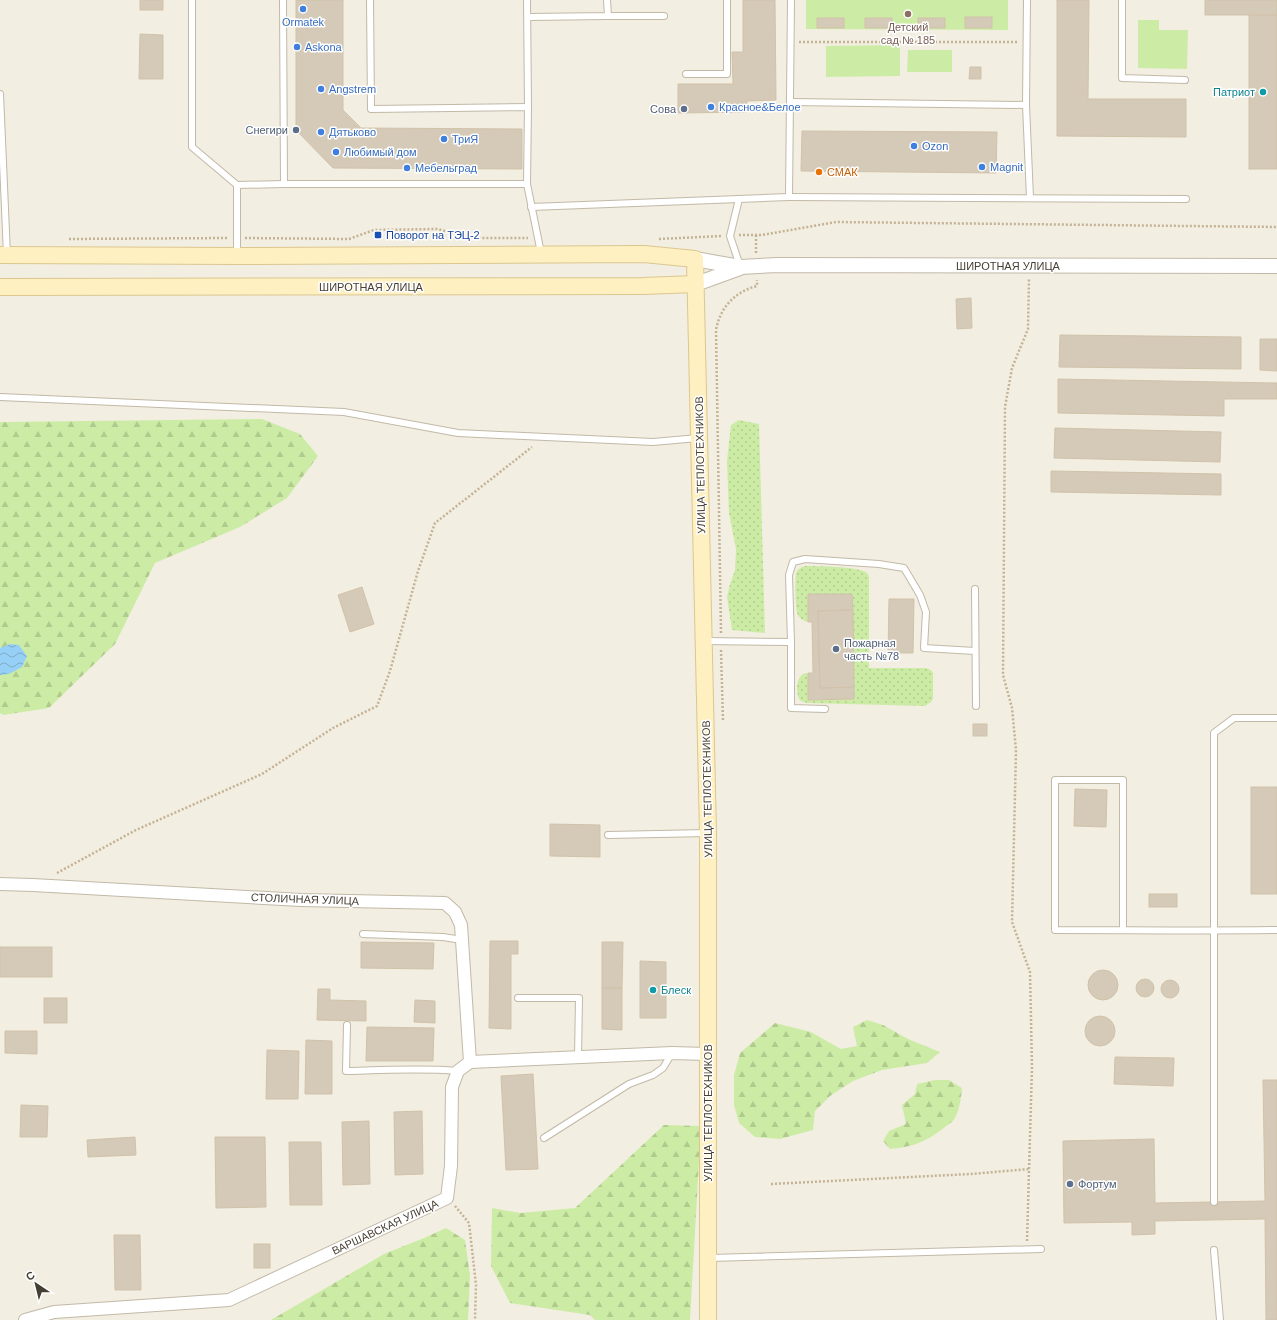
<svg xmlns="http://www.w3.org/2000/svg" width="1277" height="1320" font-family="Helvetica,sans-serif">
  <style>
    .grass { fill: url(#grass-dots) }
    .forest { fill: url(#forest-firs) }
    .park { fill: #cceca6 }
    .water { fill: url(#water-waves) }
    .building { fill: #d5cab7; stroke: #d1c2a9 }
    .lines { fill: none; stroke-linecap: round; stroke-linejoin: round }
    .service-casing { stroke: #c2b9a7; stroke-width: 8 }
    .minor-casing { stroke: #c2b9a7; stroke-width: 14 }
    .tertiary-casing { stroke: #c2b9a7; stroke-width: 16 }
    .secondary-casing { stroke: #dbc78f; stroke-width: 18 }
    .path { stroke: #c3b294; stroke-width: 2.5; stroke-dasharray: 2 2; stroke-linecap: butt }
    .service { stroke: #fff; stroke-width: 6 }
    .minor { stroke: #fff; stroke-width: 12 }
    .tertiary { stroke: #fff; stroke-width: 14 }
    .secondary { stroke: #fff0c1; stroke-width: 16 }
    .shop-dot { fill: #3f7fe0; stroke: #fff; stroke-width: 1.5 }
    .education-dot { fill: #8d6e63; stroke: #fff; stroke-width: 1.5 }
    .culture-dot { fill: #0f9aa8; stroke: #fff; stroke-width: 1.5 }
    .service-dot { fill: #5c6f8a; stroke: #fff; stroke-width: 1.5 }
    .food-dot { fill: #e8710a; stroke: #fff; stroke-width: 1.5 }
    .transit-dot { fill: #1a4fb4; stroke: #fff; stroke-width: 1.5 }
    .labels { text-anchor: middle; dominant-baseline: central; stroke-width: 3; stroke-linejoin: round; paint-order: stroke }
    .shop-label { font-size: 11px; fill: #366cbe; stroke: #fff; text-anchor: start }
    .education-label { font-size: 11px; fill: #785e54; stroke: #fff }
    .culture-label { font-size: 11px; fill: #0d838f; stroke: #fff; text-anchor: end }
    .service-label { font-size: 11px; fill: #4e5e75; stroke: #fff; text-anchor: end }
    .food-label { font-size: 11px; fill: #c56008; stroke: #fff; text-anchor: start }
    .transit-label { font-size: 11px; fill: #164399; stroke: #fff; text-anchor: start }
    .street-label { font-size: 11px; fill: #453e32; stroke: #fff }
  </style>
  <defs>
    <pattern id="grass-dots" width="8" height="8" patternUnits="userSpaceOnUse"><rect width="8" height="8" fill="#cceca6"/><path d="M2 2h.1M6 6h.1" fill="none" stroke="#b1cb8f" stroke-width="1.8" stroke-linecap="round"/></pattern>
    <pattern id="forest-firs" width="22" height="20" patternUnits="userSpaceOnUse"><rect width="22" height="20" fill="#cceca6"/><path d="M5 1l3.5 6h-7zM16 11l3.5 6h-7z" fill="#b1cb8f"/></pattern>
    <pattern id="water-waves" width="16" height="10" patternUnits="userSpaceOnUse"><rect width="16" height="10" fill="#97d0f7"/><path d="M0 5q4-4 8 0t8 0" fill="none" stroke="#7daac9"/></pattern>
  </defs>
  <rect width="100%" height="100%" fill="#f3eee2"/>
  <g class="grass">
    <polygon points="739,420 759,424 765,633 732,630 727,597 730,584 735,570 736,549 729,513 727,461 731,425"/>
    <path d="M805 566C815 566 863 566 868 574 869 575 869 578 869 580V668H926L931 670 933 673V699L931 702 925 706 807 703C805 702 803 702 801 701 795 696 795 672 808 673V700L854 699 852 594H808V622C804 621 800 619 798 615 795 611 795 580 796 574 797 569 801 567 805 566Z"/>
  </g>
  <g class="forest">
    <polygon points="262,419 300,434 318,456 287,498 240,527 155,563 115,644 49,708 3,715 0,713 0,422"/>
    <polygon points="867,1020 883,1025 908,1039 940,1052 927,1063 882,1070 853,1081 830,1096 815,1111 813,1130 780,1139 755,1137 739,1123 734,1105 734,1075 740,1053 775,1023 811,1032 841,1049 857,1046 853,1027"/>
    <path d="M935 1080H949L962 1088C961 1098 960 1108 955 1118 953 1122 947 1125 944 1128 925 1142 913 1147 890 1149L883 1141 889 1131 906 1124 902 1105 915 1094 917 1084Z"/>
    <polygon points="664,1125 701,1126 690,1320 595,1320 590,1315 510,1303 491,1266 492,1208 520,1213 575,1208"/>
    <polygon points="446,1228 465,1240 470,1276 468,1320 271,1320 384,1254 424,1238"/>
  </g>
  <g class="park">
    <polygon points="806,0 1008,0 1008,30 806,29"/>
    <polygon points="1138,20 1159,20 1159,30 1188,30 1187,69 1138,68"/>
    <polygon points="900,45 900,76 826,77 826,46"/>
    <polygon points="908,50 952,50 952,72 907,72"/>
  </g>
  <polygon class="water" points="10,644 19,645 27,656 22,667 9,674 0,675 0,648"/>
  <g class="building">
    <rect x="140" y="0" width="23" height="10"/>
    <polygon points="296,0 343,0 343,110 361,128 522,129 522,169 333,168 296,130"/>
    <polygon points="743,0 775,0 776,100 747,101 747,112 678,113 678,84 733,84 732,52 743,52"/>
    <polygon points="1057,0 1089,0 1088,99 1186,99 1186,137 1057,136"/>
    <rect x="1205" y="0" width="72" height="15"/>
    <rect x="1249" y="15" width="28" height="154"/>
    <rect x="965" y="17" width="27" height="11"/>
    <rect x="817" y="18" width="27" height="10"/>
    <rect x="865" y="18" width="27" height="10"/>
    <rect x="918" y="18" width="27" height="10"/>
    <polygon points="140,34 163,35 163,79 139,79"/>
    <polygon points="970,67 981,67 981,79 969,79"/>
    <polygon points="802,131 997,132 996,173 801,171"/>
    <polygon points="971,298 972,328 957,329 956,299"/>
    <polygon points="1060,335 1241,337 1241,369 1059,367"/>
    <polygon points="1260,339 1277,339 1277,371 1260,370"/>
    <polygon points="1058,379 1277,383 1277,399 1224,399 1224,416 1058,413"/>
    <polygon points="1055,428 1221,432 1220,462 1054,458"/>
    <polygon points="1051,471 1221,474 1221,495 1051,492"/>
    <polygon points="362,587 374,624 350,632 338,595"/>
    <polygon points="808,594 852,594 853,610 818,611 820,688 854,687 854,699 808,700 808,673 813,673 812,622 808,622"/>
    <polygon points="889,599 914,599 913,653 888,653"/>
    <polygon points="853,610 854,687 820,688 818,611"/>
    <rect x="973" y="724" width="14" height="12"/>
    <rect x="1251" y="787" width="26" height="107"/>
    <polygon points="1075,789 1107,790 1106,827 1074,826"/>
    <polygon points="550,824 600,825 600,857 550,856"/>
    <rect x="1149" y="894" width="28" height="13"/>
    <polygon points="490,941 518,941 518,954 511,954 511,1029 489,1028"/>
    <polygon points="361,942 434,943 433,969 361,968"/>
    <polygon points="602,942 623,942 622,988 602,988"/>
    <rect x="0" y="947" width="52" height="30"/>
    <polygon points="640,961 666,962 666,1018 640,1018"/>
    <circle cx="1103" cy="985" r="15"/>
    <circle cx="1145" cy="988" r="9"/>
    <circle cx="1170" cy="989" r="9"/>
    <polygon points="602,988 622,988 622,1030 602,1029"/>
    <polygon points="318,989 330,989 330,1000 366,1001 366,1021 317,1020"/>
    <rect x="44" y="998" width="23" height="25"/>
    <polygon points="415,1000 435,1001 435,1023 414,1022"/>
    <circle cx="1100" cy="1031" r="15"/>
    <polygon points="367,1027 434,1028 433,1061 366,1061"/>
    <polygon points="5,1031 37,1031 37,1054 5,1053"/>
    <polygon points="306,1040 332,1041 332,1094 305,1094"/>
    <polygon points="267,1050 299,1051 298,1099 266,1099"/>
    <polygon points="1115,1057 1174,1058 1173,1086 1114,1084"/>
    <polygon points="533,1074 538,1169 506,1170 501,1076"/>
    <polygon points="1263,1080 1277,1080 1277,1320 1266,1320 1265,1219 1155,1221 1155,1234 1132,1235 1132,1222 1064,1223 1063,1141 1154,1139 1155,1203 1265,1201"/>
    <polygon points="21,1105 48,1106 47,1137 20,1137"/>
    <polygon points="422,1111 423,1174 395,1175 394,1112"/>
    <polygon points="369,1121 370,1184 343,1185 342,1122"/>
    <polygon points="135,1137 136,1155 88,1157 87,1140"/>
    <polygon points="215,1137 265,1137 266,1207 216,1208"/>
    <polygon points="289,1142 321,1142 322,1205 290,1205"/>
    <polygon points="114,1235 140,1235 141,1290 115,1290"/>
    <rect x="254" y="1244" width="16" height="24"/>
  </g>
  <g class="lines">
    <g class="service-casing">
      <g id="service">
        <polyline points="192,0 192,147 237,185"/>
        <polyline points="283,0 284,184"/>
        <polyline points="370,0 371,109 528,107 527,184"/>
        <polyline points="527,0 528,107"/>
        <polyline points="1027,0 1026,105 1030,198"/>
        <polyline points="1122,0 1122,78 1185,80"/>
        <polyline points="608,16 664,16"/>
        <polyline points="528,17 608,16 607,0"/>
        <polyline points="686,74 727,74 727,0"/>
        <polyline points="0,94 7,255"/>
        <polyline points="790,102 1026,105"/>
        <polyline points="789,197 1186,199"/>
        <polyline points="531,207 739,199"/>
        <polyline points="237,256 237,185 284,184 527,184 541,253"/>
        <polyline points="740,266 730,236 739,199 789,197 791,0"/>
        <polyline points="0,397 344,412 458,433 653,442 698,438"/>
        <polyline points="975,589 976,706"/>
        <polyline points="704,641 791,642"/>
        <polyline points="825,709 791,708 791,642 789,575 793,562 805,559 879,564 904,568 920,595 926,612 924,648 975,651"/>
        <polyline points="608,835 708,833"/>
        <path d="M1123 930V780H1055V930C1129 930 1203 931 1277 930"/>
        <polyline points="363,934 443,937 462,940"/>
        <polyline points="518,998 579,998 578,1057"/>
        <path d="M347 1025 346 1071C384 1070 421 1068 458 1071"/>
        <polyline points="544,1138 629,1084 653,1075 663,1068 672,1053"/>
        <polyline points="1214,1202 1214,733 1234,718 1277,718"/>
        <polyline points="1214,1250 1220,1320"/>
        <polyline points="709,1258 1041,1249"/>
      </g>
    </g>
    <g class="minor-casing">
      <g id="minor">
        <polyline points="0,884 33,885 301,900 445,903 455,912 461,925 470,1062"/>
        <polyline points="25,1320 54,1312 229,1300 447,1198 451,1166 452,1087 458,1071 470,1062 672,1053 707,1054"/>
      </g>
    </g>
    <g class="tertiary-casing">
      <g id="tertiary">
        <polyline points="695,259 740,267 777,265 1277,266"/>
        <polyline points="696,284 740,268"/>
      </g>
    </g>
    <g class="secondary-casing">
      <g id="secondary">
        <polyline points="0,255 237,256 644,254 695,259 708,833 708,1320"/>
        <polyline points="0,287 643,286 696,284"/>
      </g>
    </g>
    <g class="path">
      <polyline points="799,42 1018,42"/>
      <polyline points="739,235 762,235 836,222 1277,227"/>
      <polyline points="756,235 756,253"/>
      <polyline points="245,238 349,239 374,230 437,229 475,238 528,238"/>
      <polyline points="69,239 228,238"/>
      <polyline points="659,239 722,236"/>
      <path d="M721 633 716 330C720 308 734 292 757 286V280"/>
      <polyline points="721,650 723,721"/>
      <polyline points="57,873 136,830 262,774 333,728 377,706 390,671 418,571 435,523 532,447"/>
      <polyline points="771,1184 971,1174 1029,1169"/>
      <polyline points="455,1206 469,1223 476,1285 475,1320"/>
      <polyline points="1027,1241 1032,1067 1030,972 1012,922 1016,750 1012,708 1003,675 1005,407 1012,368 1028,329 1029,278"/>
    </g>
    <use href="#service" class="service"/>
    <use href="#minor" class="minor"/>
    <use href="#tertiary" class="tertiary"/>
    <use href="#secondary" class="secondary"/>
  </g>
  <g class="shop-dot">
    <circle cx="303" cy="9" r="4"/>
    <circle cx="297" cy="47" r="4"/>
    <circle cx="321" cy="89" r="4"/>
    <circle cx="711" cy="107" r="4"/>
    <circle cx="321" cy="132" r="4"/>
    <circle cx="444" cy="139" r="4"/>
    <circle cx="914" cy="146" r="4"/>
    <circle cx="336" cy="152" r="4"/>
    <circle cx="982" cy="167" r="4"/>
    <circle cx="407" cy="168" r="4"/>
  </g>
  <circle class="education-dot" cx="908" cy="14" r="4"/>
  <g class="culture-dot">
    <circle cx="1263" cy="92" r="4"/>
    <circle cx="653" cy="990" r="4"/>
  </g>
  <g class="service-dot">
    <circle cx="684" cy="109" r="4"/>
    <circle cx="296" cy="130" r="4"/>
    <circle cx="836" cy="649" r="4"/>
    <circle cx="1070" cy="1184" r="4"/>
  </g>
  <circle class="food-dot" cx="819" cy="172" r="4"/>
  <rect class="transit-dot" x="374" y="231" width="8" height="8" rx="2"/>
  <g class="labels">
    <g class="shop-label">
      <text x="303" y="22" text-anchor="middle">Ormatek</text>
      <text x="305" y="47">Askona</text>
      <text x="329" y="89">Angstrem</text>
      <text x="719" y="107">Красное&amp;Белое</text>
      <text x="329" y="132">Дятьково</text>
      <text x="452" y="139">ТриЯ</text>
      <text x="922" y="146">Ozon</text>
      <text x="344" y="152">Любимый дом</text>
      <text x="990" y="167">Magnit</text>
      <text x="415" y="168">Мебельград</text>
    </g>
    <g class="education-label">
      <text x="908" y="27">Детский<tspan x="908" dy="13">сад № 185</tspan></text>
    </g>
    <g class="culture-label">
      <text x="1255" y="92">Патриот</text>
      <text x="661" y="990" text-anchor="start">Блеск</text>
    </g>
    <g class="service-label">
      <text x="676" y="109">Сова</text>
      <text x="288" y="130">Снегири</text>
      <text x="844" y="643" text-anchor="start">Пожарная<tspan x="844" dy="13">часть №78</tspan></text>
      <text x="1078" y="1184" text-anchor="start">Фортум</text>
    </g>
    <g class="food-label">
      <text x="827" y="172">СМАК</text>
    </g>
    <g class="transit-label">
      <text x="386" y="235">Поворот на ТЭЦ-2</text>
    </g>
    <g class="street-label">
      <text x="1008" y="266">ШИРОТНАЯ УЛИЦА</text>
      <text x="371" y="287">ШИРОТНАЯ УЛИЦА</text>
      <text transform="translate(700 465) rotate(-91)">УЛИЦА ТЕПЛОТЕХНИКОВ</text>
      <text transform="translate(707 789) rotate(-91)">УЛИЦА ТЕПЛОТЕХНИКОВ</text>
      <text transform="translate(305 899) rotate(2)">СТОЛИЧНАЯ УЛИЦА</text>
      <text transform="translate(708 1113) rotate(-90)">УЛИЦА ТЕПЛОТЕХНИКОВ</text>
      <text transform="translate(385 1227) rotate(-25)">ВАРШАВСКАЯ УЛИЦА</text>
    </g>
  </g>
  <g transform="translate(36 1284) rotate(325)" stroke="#ffffff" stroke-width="3" paint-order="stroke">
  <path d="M0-3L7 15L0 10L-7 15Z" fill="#453e32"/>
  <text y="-6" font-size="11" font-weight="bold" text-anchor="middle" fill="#453e32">С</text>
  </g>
</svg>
